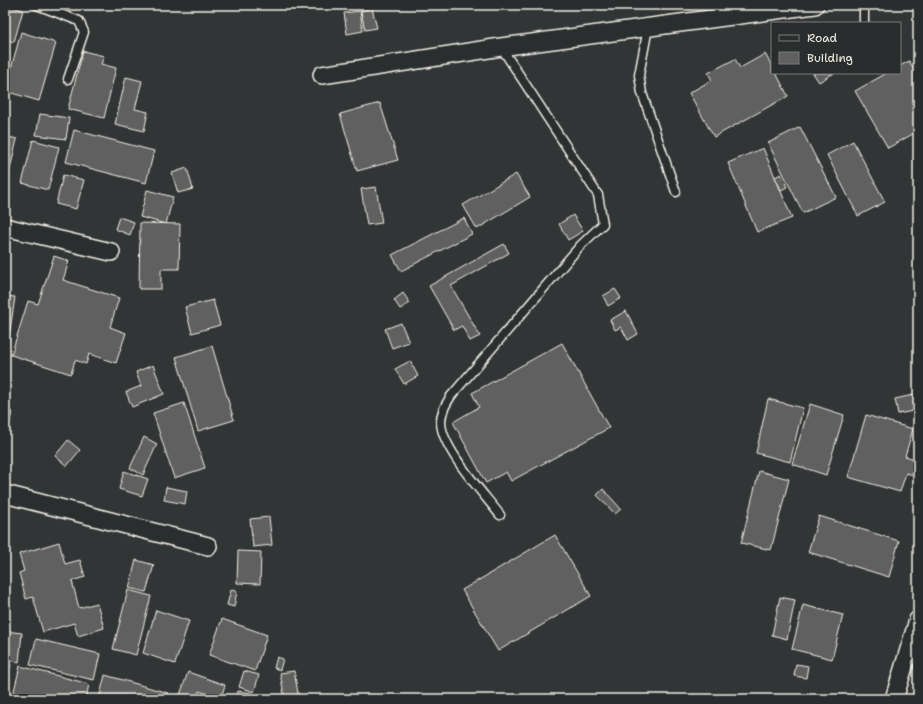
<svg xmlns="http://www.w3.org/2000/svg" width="923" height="704" font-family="'Shantell Sans',sans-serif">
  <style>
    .building { fill: #5f605f; stroke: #f4f1e8 }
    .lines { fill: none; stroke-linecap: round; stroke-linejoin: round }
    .service-casing { stroke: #f4f1e8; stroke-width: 11 }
    .minor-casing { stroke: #f4f1e8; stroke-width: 20 }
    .service { stroke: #2a2d2e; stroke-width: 8 }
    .minor { stroke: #2a2d2e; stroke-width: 17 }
  </style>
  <rect width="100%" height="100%" fill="#323535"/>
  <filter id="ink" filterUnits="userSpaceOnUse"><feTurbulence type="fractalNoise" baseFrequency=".025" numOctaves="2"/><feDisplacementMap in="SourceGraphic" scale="8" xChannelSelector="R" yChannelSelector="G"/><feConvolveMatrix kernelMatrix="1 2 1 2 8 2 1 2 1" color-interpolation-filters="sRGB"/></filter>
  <g filter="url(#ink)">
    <g class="building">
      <polygon points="5,5 23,10 14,42 8,40 5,50"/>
      <polygon points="372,8 377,28 365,30 361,11"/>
      <polygon points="360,11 363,31 347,34 344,13"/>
      <polygon points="21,32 56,43 39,101 5,91"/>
      <polygon points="83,51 104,56 101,64 116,68 104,118 68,109"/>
      <polygon points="765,54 772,66 772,73 776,73 788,96 714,137 689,93 712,80 708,73 735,59 740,68"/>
      <polygon points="909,61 918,77 918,131 888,148 855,91 887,73 900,73 900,66"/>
      <polygon points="813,73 834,73 819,82"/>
      <polygon points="126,77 142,81 135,109 148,112 144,131 115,124"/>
      <polygon points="380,103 398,160 357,171 340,114"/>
      <polygon points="40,114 69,118 66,139 36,135"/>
      <polygon points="800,127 836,197 803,213 768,143"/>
      <polygon points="74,130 154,151 146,183 66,162"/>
      <polygon points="5,136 17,139 8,178 5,178"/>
      <polygon points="33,140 59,147 48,190 22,183"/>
      <polygon points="853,141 885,202 858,216 827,155"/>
      <polygon points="763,148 792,218 757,232 728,163"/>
      <polygon points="187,168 193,189 178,193 172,173"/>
      <polygon points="516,174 530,197 477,229 463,205"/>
      <polygon points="781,174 787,187 781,190 775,177"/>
      <polygon points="63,175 84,180 76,209 56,204"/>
      <polygon points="376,187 382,223 367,225 361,189"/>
      <polygon points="147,190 173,197 166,224 140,217"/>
      <polygon points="573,215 583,231 568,240 559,224"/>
      <polygon points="119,217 134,222 130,235 115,229"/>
      <polygon points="464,218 472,234 401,271 392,255"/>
      <polygon points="140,223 180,224 179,269 161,269 161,289 139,289"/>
      <polygon points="504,244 509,253 451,286 480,336 470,341 462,326 454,330 429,286"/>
      <polygon points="54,256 69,261 63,280 119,298 110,327 126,333 116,363 89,354 86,364 75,360 71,374 11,355 28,301 38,304"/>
      <polygon points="615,289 621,298 608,306 603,296"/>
      <polygon points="403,293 410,303 400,309 394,300"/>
      <polygon points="5,296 15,297 7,351 5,351"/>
      <polygon points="213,300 220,325 192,333 185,307"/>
      <polygon points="626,311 638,334 628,340 621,327 615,330 610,320"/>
      <polygon points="401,323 409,342 392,348 385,329"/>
      <polygon points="562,343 609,428 511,481 506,472 486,483 453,422 479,407 472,393"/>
      <polygon points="212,346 234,420 198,431 176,357"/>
      <polygon points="410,361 418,376 404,384 395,369"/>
      <polygon points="153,365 164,394 132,407 126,392 141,386 136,372"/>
      <polygon points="918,394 918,410 898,414 895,399"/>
      <polygon points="768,399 803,408 790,462 756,453"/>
      <polygon points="184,403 205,468 174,478 153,413"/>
      <polygon points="810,404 844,415 826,475 792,464"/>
      <polygon points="5,410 12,412 5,443"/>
      <polygon points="866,415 913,429 905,456 918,460 918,476 906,473 900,492 848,477"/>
      <polygon points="144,437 157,444 143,475 130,468"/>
      <polygon points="68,440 80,450 67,466 55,456"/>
      <polygon points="124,471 148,479 142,496 119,489"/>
      <polygon points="759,471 789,479 771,550 741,543"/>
      <polygon points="166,487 187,491 185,504 164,500"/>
      <polygon points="603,489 621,509 615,514 597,495"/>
      <polygon points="819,516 899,541 889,577 808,552"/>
      <polygon points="269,517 272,545 253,547 250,519"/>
      <polygon points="555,535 591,596 498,651 462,590"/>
      <polygon points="59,542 65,564 80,560 85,577 72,581 79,608 97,603 104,628 78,636 74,623 43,632 33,597 26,599 19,573 24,571 19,554"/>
      <polygon points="238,551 261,552 260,584 237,583"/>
      <polygon points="136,560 154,565 146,592 129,588"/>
      <polygon points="128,590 151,596 136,655 113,649"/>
      <polygon points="231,590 237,591 234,607 227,605"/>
      <polygon points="780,597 795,600 787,639 772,635"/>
      <polygon points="803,605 843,615 832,659 792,649"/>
      <polygon points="156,610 189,621 175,664 143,653"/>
      <polygon points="222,619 267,635 255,671 209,655"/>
      <polygon points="5,631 22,633 19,662 5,660"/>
      <polygon points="36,639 100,654 94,680 30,665"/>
      <polygon points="277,657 283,659 280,670 274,668"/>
      <polygon points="5,663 11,665 5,684"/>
      <polygon points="796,664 808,666 806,678 794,676"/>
      <polygon points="20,666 89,684 86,699 12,699"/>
      <polygon points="244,671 259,675 254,692 239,687"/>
      <polygon points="294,671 299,699 285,699 280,673"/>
      <polygon points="188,672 225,685 221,698 199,691 197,699 180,695"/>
      <polygon points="105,675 168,693 167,699 99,699"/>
      <polygon points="238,691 251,693 249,699 236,699"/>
    </g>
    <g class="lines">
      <g class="service-casing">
        <g id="service">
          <polyline points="37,5 79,21 84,32 68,79"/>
          <polyline points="864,5 864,23"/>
          <polyline points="648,28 639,75 642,93 676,192"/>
          <path d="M500 515C484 494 441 448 441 422 441 412 446 404 451 396L580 246 603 224 598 195 501 47"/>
        </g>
      </g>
      <g class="minor-casing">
        <g id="minor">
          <polyline points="322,75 501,47 815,5"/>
          <polyline points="5,227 111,252"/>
          <polyline points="5,494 208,546"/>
          <polyline points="894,699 918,620"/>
        </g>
      </g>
      <use href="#service" class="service"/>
      <use href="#minor" class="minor"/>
    </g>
  </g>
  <rect width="923" height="704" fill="none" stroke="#2a2d2e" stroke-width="20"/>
  <rect x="10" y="10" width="903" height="684" fill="none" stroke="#f4f1e8" stroke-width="1.5" filter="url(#ink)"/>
  <rect x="771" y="22" width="130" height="52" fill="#2a2d2e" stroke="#7b7b78"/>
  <rect x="779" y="35" width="20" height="6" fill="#2a2d2e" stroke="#7b7b78"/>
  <text x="807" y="42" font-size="12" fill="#f4f1e8">Road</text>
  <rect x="779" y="52" width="20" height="12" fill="#5f605f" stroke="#7b7b78"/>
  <text x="807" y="62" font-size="12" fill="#f4f1e8">Building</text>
</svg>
